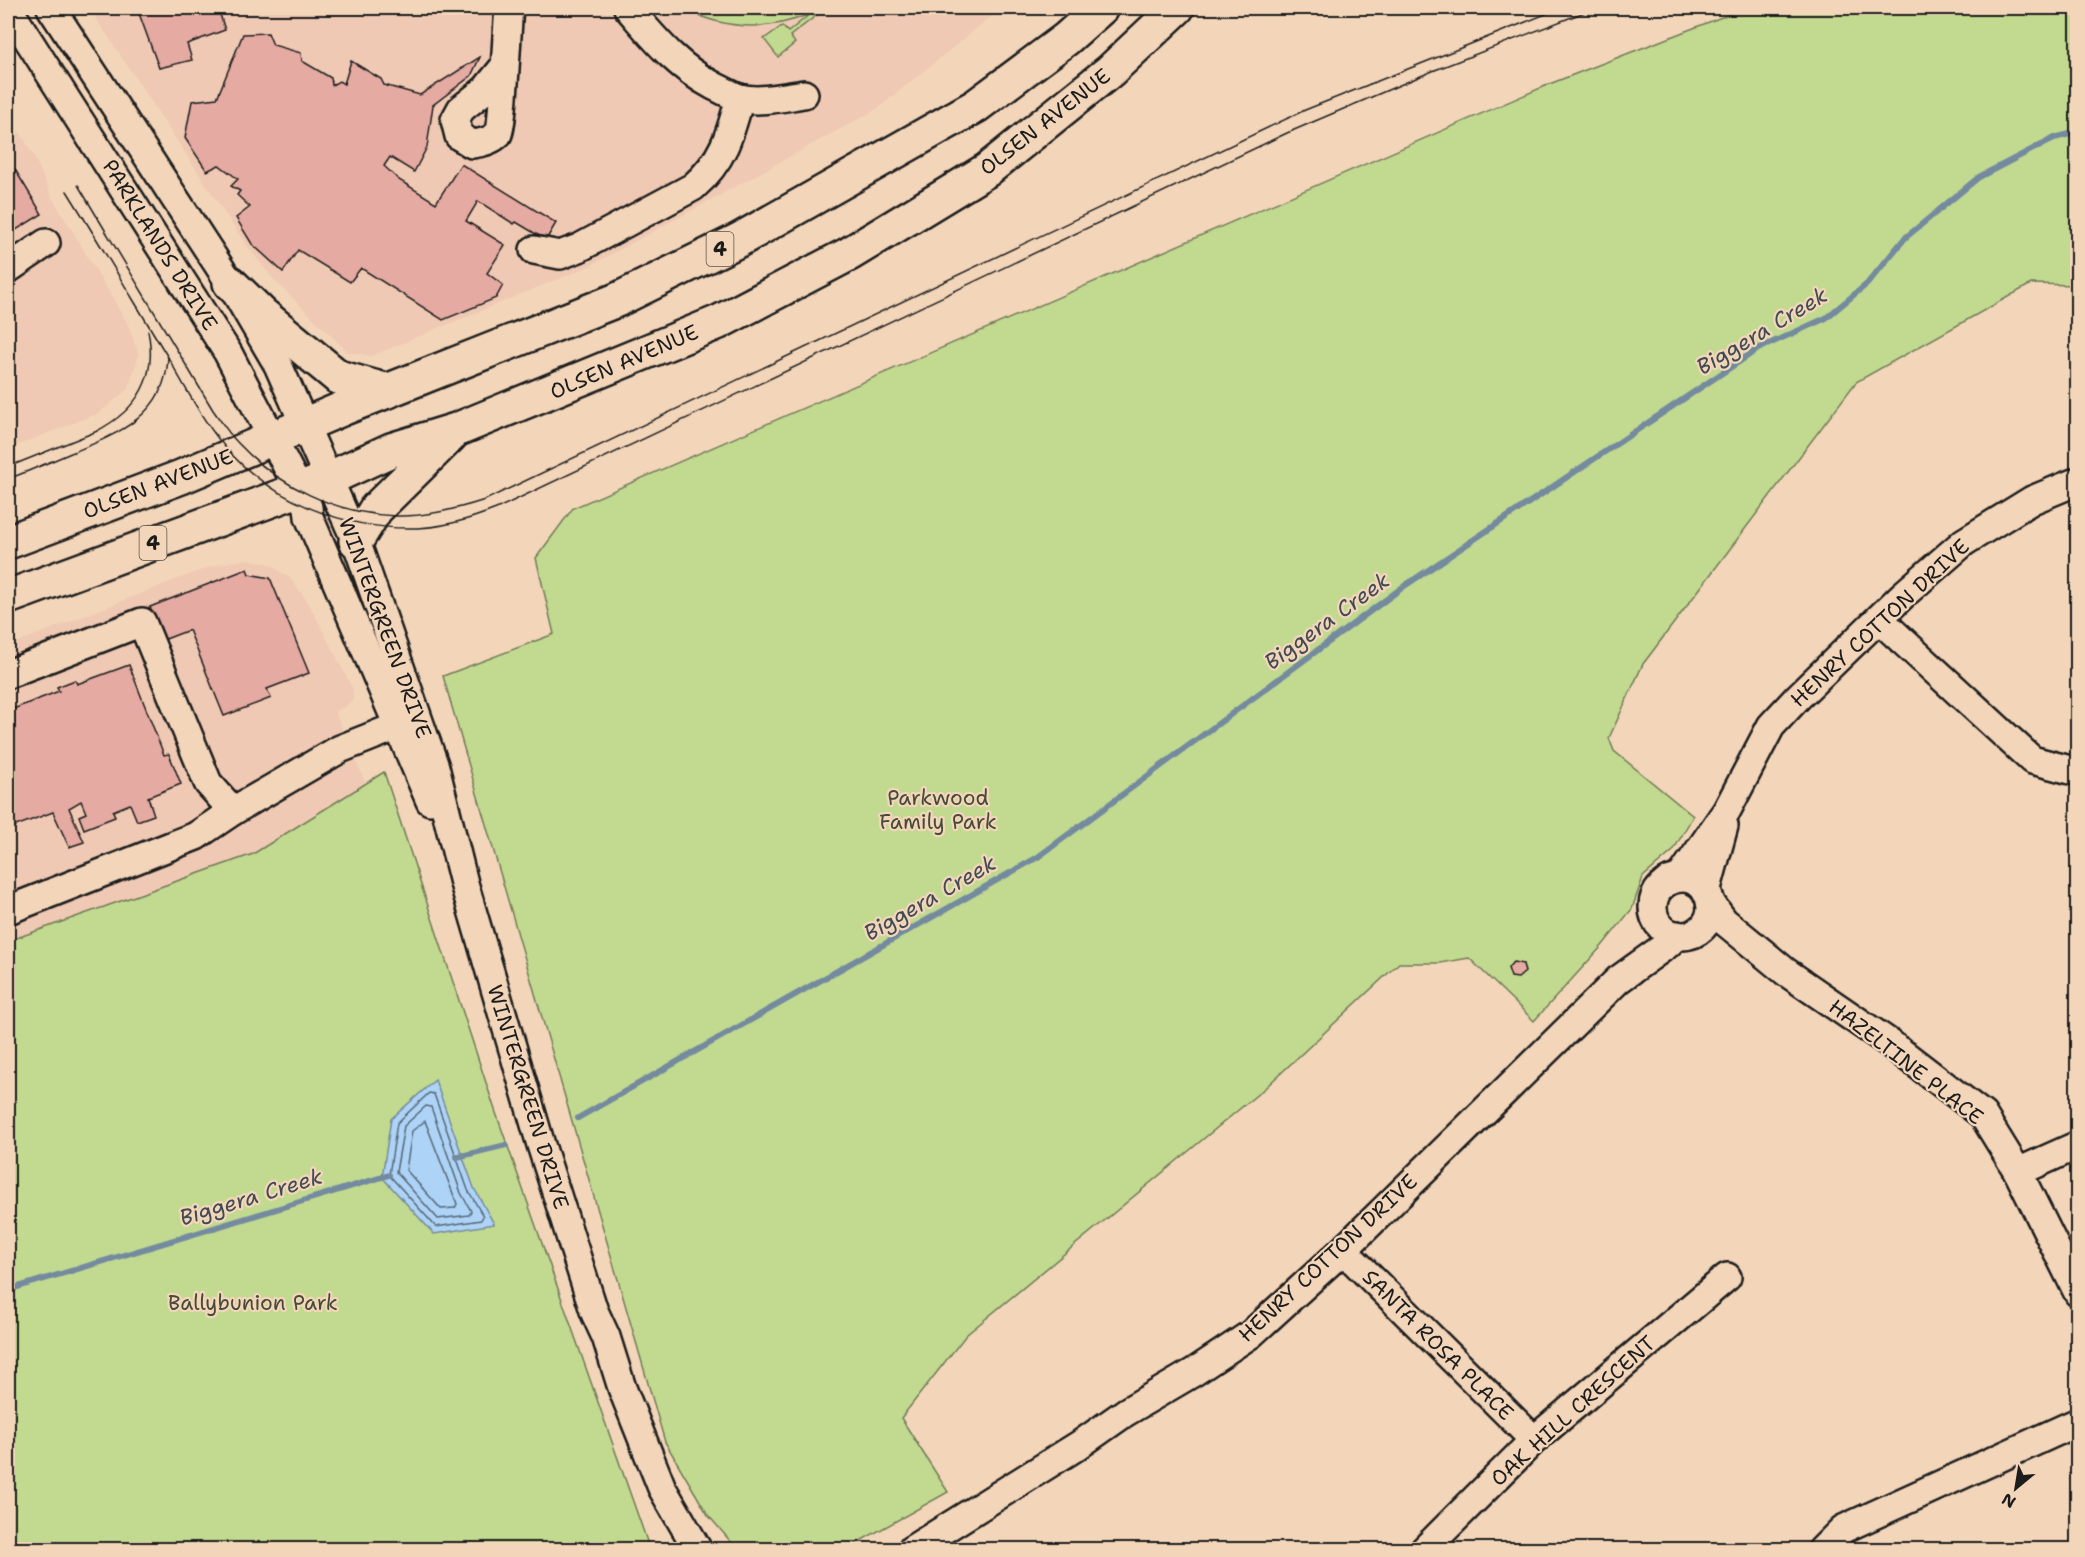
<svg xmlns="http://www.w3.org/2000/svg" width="2085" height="1557" font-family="'Shantell Sans',sans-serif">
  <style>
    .built { fill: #efc9b3 }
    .green { fill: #c2d990; stroke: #6f7a56; stroke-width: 1.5 }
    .water { fill: #add3f7; stroke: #738a9f; stroke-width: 1.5 }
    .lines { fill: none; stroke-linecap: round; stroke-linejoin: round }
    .shore { stroke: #566574; stroke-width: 1.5 }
    .stream { stroke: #738a9f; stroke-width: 6 }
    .building { fill: #e5aaa2; stroke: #1c1c1c; stroke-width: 1.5 }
    .minor-casing { stroke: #1c1c1c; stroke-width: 32 }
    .major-casing { stroke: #1c1c1c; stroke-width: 38 }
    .minor { stroke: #f3d6ba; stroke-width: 27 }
    .major { stroke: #f3d6ba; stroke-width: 33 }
    .tram { stroke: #1c1c1c; stroke-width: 1.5 }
    .labels { text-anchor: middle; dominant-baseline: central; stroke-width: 4.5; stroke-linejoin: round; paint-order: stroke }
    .shield { fill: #f3d6ba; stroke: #5c544b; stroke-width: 1.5 }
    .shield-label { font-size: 20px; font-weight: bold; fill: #1c1c1c }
    .street-label { font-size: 21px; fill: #1c1c1c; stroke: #f3d6ba }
    .park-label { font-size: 21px; fill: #464b39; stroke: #f3d6ba }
    .water-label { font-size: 22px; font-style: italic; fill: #404a53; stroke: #f3d6ba }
  </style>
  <rect width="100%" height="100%" fill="#f3d6ba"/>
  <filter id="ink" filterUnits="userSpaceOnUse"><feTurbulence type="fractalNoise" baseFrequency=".0167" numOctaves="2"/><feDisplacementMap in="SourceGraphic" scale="12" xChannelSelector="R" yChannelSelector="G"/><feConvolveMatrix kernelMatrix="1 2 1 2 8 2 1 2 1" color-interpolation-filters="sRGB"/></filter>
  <g filter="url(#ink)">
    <g class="built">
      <polygon points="89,8 1002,8 877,109 751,178 590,266 371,356 348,352 273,279 244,242"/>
      <polygon points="8,113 33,154 52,197 127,322 139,355 128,389 99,413 8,449"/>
      <polygon points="248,559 270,564 291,579 308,602 353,689 353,699 345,707 335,711 365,782 253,854 8,941 8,646 193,573 219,564"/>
    </g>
    <g class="green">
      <path d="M682 8H826L790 36 795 43 778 57 764 39 782 26 788 32 810 14C767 32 723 29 682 8Z"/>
      <polygon points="1745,8 2077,8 2077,285 2031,284 1856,382 1643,664 1609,738 1614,751 1693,816 1673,851 1643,877 1632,909 1602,946 1534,1021 1469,958 1440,963 1399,963 1265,1088 966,1335 901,1418 948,1492 846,1549 737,1549 708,1515 665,1442 443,676 554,634 536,558 573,508 1552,83"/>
      <polygon points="384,772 495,1110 648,1544 652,1549 8,1549 8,941 253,854"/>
    </g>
    <polygon class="water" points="435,1080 474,1188 494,1224 434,1234 382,1177 391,1119"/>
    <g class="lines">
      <g class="shore">
        <polygon points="429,1093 434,1094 468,1190 483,1216 481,1220 436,1227 389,1175 397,1123"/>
        <polygon points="426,1106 431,1107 461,1193 471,1211 469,1215 438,1219 396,1172 404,1126"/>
        <polygon points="425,1121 457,1204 455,1208 441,1209 406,1170 412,1131"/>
      </g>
      <g class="stream">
        <polyline points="578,1118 1038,857 1403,587 1758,349 1826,318 1867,284 1905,238 1979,177 2054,138 2078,132"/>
        <polyline points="457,1157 506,1145"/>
        <polyline points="8,1290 389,1175"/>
      </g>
    </g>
    <g class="building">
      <polygon points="137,8 218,8 225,30 187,44 192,60 159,68"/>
      <polygon points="268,33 273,45 301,53 302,61 331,78 332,85 339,81 344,84 351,61 381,79 384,85 420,95 480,57 471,76 433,105 427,147 414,172 390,157 384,166 399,180 436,203 461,164 556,223 546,240 516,222 514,224 478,201 466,221 505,245 487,273 503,285 496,298 443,320 361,268 350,282 298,250 283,272 252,244 236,218 250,207 237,195 240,191 231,186 238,179 219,165 207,171 185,138 192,101 217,98 243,34"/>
      <polygon points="8,158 42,214 8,235"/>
      <polygon points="247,569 249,574 270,578 309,673 267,689 271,698 224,716 189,630 163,640 149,615 153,614 150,607"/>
      <polygon points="129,665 164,755 169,754 181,784 148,797 154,815 137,821 130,804 113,811 115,817 84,829 79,816 86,813 81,801 69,808 84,842 69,847 53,812 8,829 8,711 59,691 57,687 75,680 77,684"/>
      <polygon points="1513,962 1523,964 1525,972 1518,978 1511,977 1508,968"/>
    </g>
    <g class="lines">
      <g class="minor-casing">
        <g id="minor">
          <polyline points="8,8 228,353 308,507 309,517 430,801"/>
          <polyline points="51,8 230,283 278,365 356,541 435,767 464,883 541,1145 594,1311 606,1337 622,1388 662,1488 698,1550"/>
          <path d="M628 8C655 39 676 66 714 86 722 90 731 95 739 98 760 103 784 97 804 94"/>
          <path d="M504 67 486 89 461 109 455 120 459 136 472 144C482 143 491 141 498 134 503 127 507 25 509 8"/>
          <path d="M534 250 560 255 579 248 693 187C723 161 730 135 740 98"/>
          <polyline points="8,269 46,243"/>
          <polyline points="1880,620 2032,760 2078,772"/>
          <polyline points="8,674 142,622 208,783 233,811"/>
          <polyline points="1680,878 1727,810 1771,726 1798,697 1903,595 1964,542 2032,500 2078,481"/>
          <circle cx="1682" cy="907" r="29"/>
          <polyline points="1706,892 1724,826"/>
          <polyline points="1710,902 1724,921 1786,972 1888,1042 1983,1115 2018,1172 2078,1293"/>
          <polyline points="8,910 196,836 233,811 340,749 398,726"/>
          <polyline points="2018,1172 2078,1145"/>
          <polyline points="1343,1250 1534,1440"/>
          <polyline points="911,1550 1079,1445 1126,1412 1194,1372 1251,1334 1343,1250 1618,980 1668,944 1677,935"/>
          <polyline points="1424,1550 1534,1440 1727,1277"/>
          <polyline points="1822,1550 1843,1529 2078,1422"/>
        </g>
      </g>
      <g class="major-casing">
        <g id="major">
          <polyline points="230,283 263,315 338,377 388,391"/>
          <polyline points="356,541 376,509 450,436"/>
          <polyline points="8,542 181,477 344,408 617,300 739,240 976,106 1066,39 1101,8"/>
          <polyline points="8,597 328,479 391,450 456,430 719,322 849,254 987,170 1110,71 1177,8"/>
        </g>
      </g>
      <use href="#minor" class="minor"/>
      <use href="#major" class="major"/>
      <g class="tram">
        <path d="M78 185 213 410C221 421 228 433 238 443 278 486 336 514 396 516 426 517 457 509 485 500L1305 110 1561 8"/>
        <path d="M67 191C102 247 135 303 169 359 186 389 203 421 225 447 272 502 346 530 417 528 444 527 471 519 496 509L1287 133 1435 70 1595 8"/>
        <path d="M8 467 95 432C136 411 158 379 148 331"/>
        <path d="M8 479C29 471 50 462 71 453 118 434 166 415 168 357"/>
      </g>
    </g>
  </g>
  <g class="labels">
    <g class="shield">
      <rect x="706.5" y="232" width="27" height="34" rx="4.5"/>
      <rect x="139.5" y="526" width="27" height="34" rx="4.5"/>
    </g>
    <g class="shield-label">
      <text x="720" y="249">4</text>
      <text x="153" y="543">4</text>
    </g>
    <g class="street-label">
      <text transform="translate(1045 122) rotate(-38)">OLSEN AVENUE</text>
      <text transform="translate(160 245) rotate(58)">PARKLANDS DRIVE</text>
      <text transform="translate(624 362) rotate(-23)">OLSEN AVENUE</text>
      <text transform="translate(158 484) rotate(-21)">OLSEN AVENUE</text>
      <text transform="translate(1880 623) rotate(-43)">HENRY COTTON DRIVE</text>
      <text transform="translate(385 628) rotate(70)">WINTERGREEN DRIVE</text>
      <text transform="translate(1906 1062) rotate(38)">HAZELTINE PLACE</text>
      <text transform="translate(528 1097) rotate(73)">WINTERGREEN DRIVE</text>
      <text transform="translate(1328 1258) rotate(-43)">HENRY COTTON DRIVE</text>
      <text transform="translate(1438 1345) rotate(45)">SANTA ROSA PLACE</text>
      <text transform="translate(1573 1411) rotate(-42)">OAK HILL CRESCENT</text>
    </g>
    <g class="park-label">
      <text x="938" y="798">Parkwood<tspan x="938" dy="24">Family Park</tspan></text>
      <text x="253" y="1303">Ballybunion Park</text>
    </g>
    <g class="water-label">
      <text transform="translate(1762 331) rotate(-31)">Biggera Creek</text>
      <text transform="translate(1327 621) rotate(-36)">Biggera Creek</text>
      <text transform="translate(930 898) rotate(-30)">Biggera Creek</text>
      <text transform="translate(251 1197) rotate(-17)">Biggera Creek</text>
    </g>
  </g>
  <rect width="2085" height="1557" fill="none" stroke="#f3d6ba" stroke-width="30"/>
  <rect x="15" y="15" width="2055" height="1527" fill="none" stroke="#1c1c1c" stroke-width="2" filter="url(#ink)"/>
  <g transform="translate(2016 1488) rotate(210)" stroke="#f3d6ba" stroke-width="4.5" paint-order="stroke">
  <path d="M0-4.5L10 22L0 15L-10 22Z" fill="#1c1c1c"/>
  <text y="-9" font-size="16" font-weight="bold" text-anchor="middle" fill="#1c1c1c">N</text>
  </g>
</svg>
